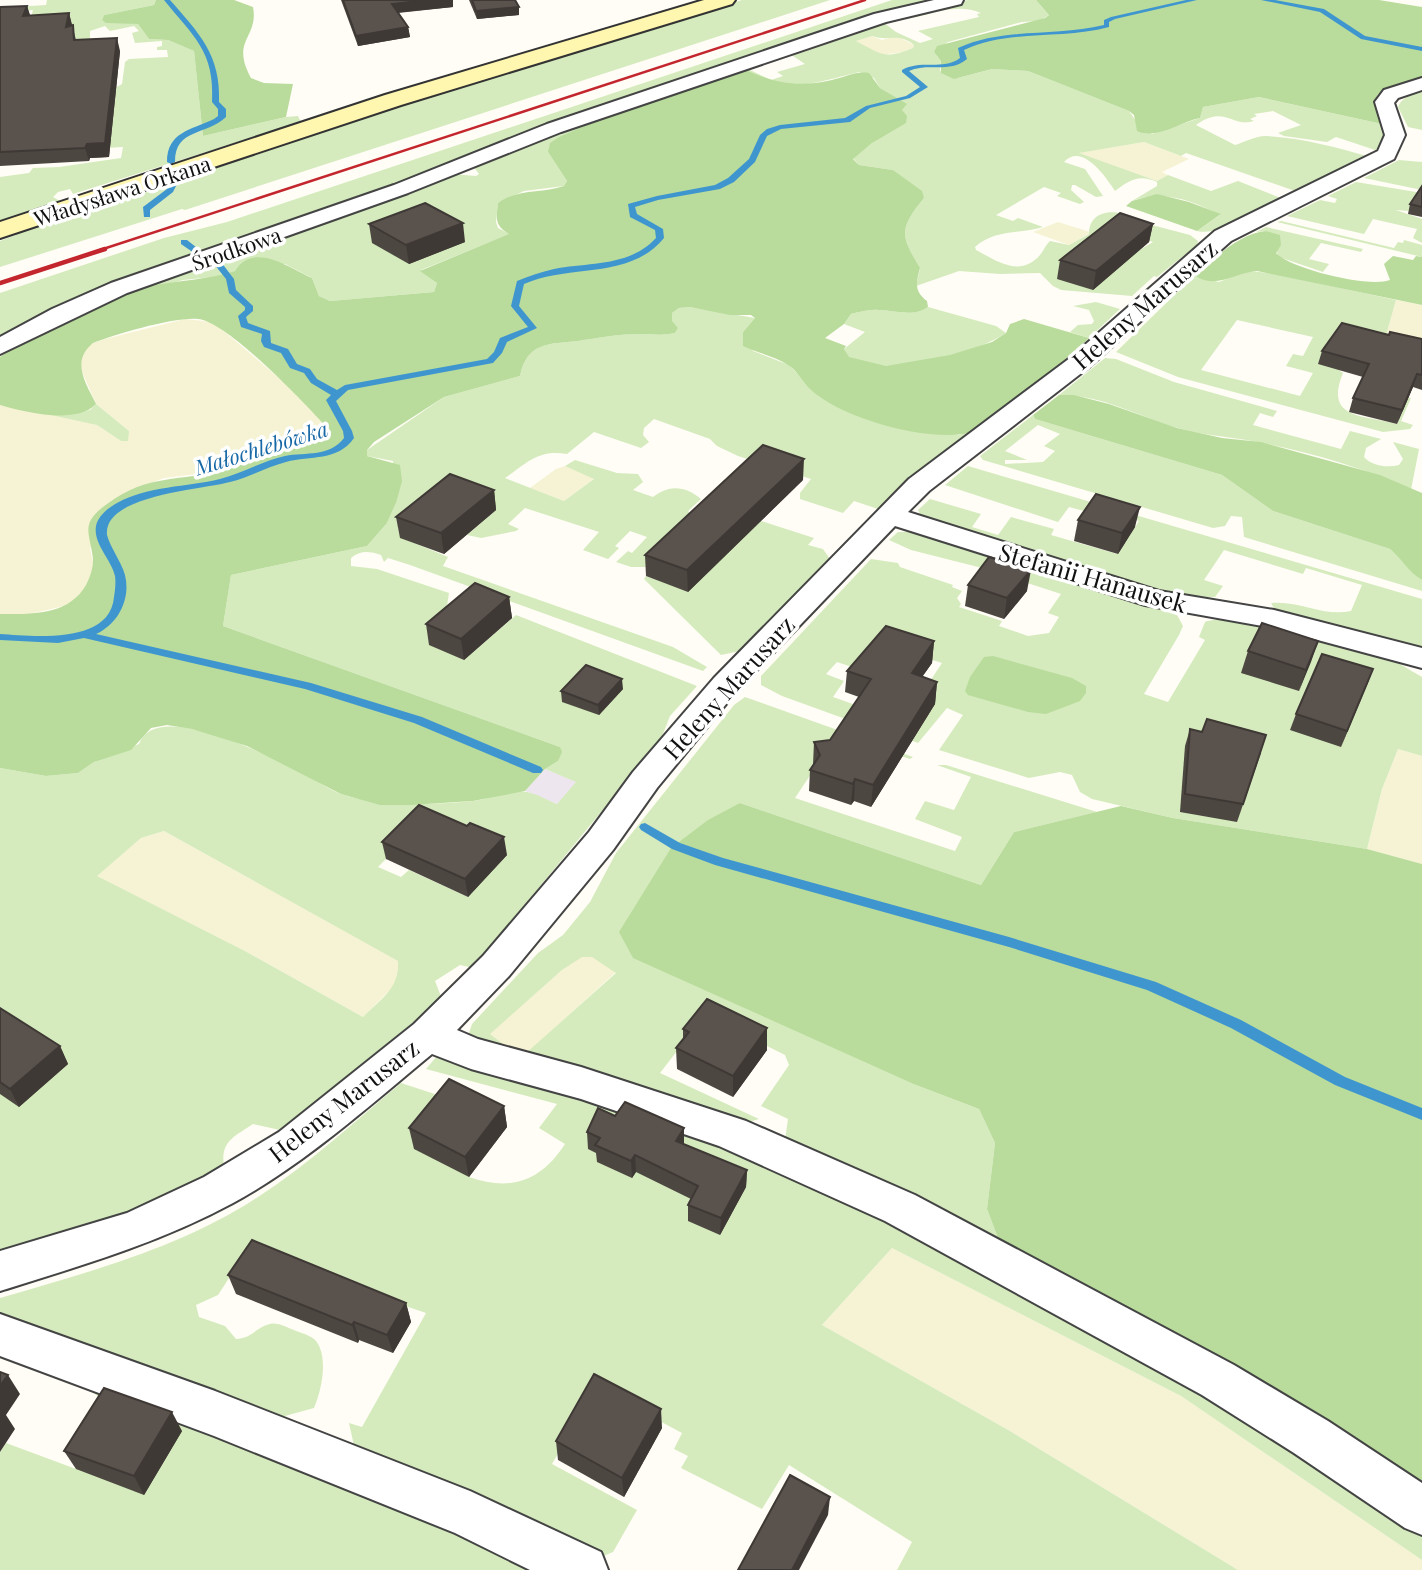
<svg xmlns="http://www.w3.org/2000/svg" width="1422" height="1570" font-family="'Playfair Display',serif">
  <style>
    .industrial { fill: #eee6ef }
    .farmland { fill: #f6f3d4 }
    .green { fill: #d5ebbd; fill-rule: evenodd }
    .forest { fill: #b9dc9c }
    .lines { fill: none; stroke-linecap: round; stroke-linejoin: round }
    .stream { fill: #3f96cf; fill-rule: evenodd }
    .street-casing { stroke: #444; stroke-width: 4 }
    .secondary-casing { stroke: #333; stroke-width: 4 }
    .street { fill: #fff; fill-rule: evenodd }
    .secondary { fill: #fff6b0; fill-rule: evenodd }
    .rail-far1 { stroke: #c4262e; stroke-width: 2.5 }
    .rail { stroke: #c4262e; stroke-width: 4.5 }
    .wall { fill: #4d4742 }
    .shaded-wall { fill: #3f3936 }
    .building { fill: #5a524d; stroke: #3f3936; stroke-width: 2 }
    .labels { text-anchor: middle; dominant-baseline: central; stroke-width: 7; stroke-linejoin: round; paint-order: stroke }
    .far-street-label { font-size: 21px; fill: #111; stroke: #fff }
    .far-water-label { font-size: 21px; font-style: italic; fill: #1768a6; stroke: #fff }
    .street-label { font-size: 24px; fill: #111; stroke: #fff }
  </style>
  <rect width="100%" height="100%" fill="#fffdf5"/>
  <polygon class="industrial" points="545,769 577,782 557,804 525,791"/>
  <g class="farmland">
    <polygon points="872,36 882,40 897,36 914,45 913,48 903,52 880,55 855,41"/>
    <polygon points="1144,142 1189,159 1162,172 1168,175 1157,181 1077,153"/>
    <polygon points="1058,222 1087,231 1090,233 1069,245 1033,232"/>
    <polygon points="1396,300 1422,305 1422,347 1385,339"/>
    <polygon points="185,319 212,322 225,332 301,397 328,429 326,434 222,471 164,478 138,488 90,548 93,562 91,576 82,592 68,605 30,614 0,614 0,405 80,419 97,425 121,441 129,431 96,404 80,367 83,351 93,343 105,339"/>
    <polygon points="565,466 595,478 564,501 530,488 556,469"/>
    <polygon points="1398,749 1422,756 1422,864 1367,849 1382,789"/>
    <polygon points="164,831 399,961 398,979 393,987 363,1017 245,951 96,876 141,838"/>
    <polygon points="582,956 592,956 616,972 525,1055 507,1047 489,1034 562,970"/>
    <polygon points="892,1248 1181,1396 1422,1560 1422,1570 1238,1570 1010,1431 822,1325"/>
  </g>
  <g class="green">
    <polygon points="47,0 156,0 154,5 104,15 102,20 138,24 149,39 168,40 194,51 203,136 286,117 298,116 301,122 73,194 70,189 58,192 53,197 60,201 0,221 0,177 29,173 33,168 59,167 121,158 123,147 0,154 122,84 125,62 129,59 168,57 167,50 157,50 157,47 162,46 162,41 135,43 132,33 139,31 134,26 110,31 105,26 90,31 90,43 71,44 29,24 33,10 11,11 0,8 46,5"/>
    <polygon points="742,0 830,0 185,210 182,209 0,267 0,241 16,235 13,232 519,66"/>
    <polygon points="892,0 939,0 809,38 0,338 0,293 164,238 227,222"/>
    <path d="M968 0H1036L1049 15 1039 21 1022 22 948 42 934 52 941 61 940 71 958 78 992 69 1028 71 1129 111 1136 121 1152 134 1200 118 1203 107 1259 97 1382 124 1384 136 1379 150H1375L1336 137 1327 142 1284 136 1278 133 1301 125 1273 111 1254 114 1257 116 1250 119 1254 121C1232 128 1225 104 1196 125L1235 145C1244 142 1258 135 1267 136 1302 138 1336 147 1370 157L1298 192 1186 153 1181 156 1144 142 1079 153 1157 181 1168 175 1211 191 1238 181 1283 199C1261 210 1220 237 1197 231L1220 215C1191 200 1163 190 1132 201L1157 186V182C1139 174 1130 180 1115 191 1106 177 1082 142 1064 162L1085 169 1103 196 1096 197 1075 185H1072L1071 190 1084 202 1080 204 1057 196 1061 193 1044 187 996 215 1013 221 1018 218 1043 227C1021 234 995 229 975 247L976 250C997 261 1020 278 1040 255 1044 250 1045 246 1050 241L1069 245 1089 234C1089 209 1118 208 1133 219L1131 255 1153 242 1134 235 1152 225 1190 235 1198 241 1197 245 1157 277 1154 276 1132 296 1061 290 1053 286 1040 273 1000 274 959 271 916 286 920 269C900 235 899 229 924 198L893 170 859 165 853 158 872 143 906 105 880 88 874 78 859 72C837 77 809 87 786 85 771 83 756 75 743 69L773 59 779 60 748 69 771 80 783 76 777 72 805 64 790 54 883 22 896 32 920 43 933 39 918 31 979 17 977 14 981 13C951 0 922 21 890 20ZM872 36C889 42 898 32 914 45L913 48C884 60 881 54 856 41Z"/>
    <path d="M1422 91V130L1408 127 1398 107C1402 97 1412 95 1422 91Z"/>
    <polygon points="612,114 548,152 567,181 564,186 524,191 498,203 496,222 498,228 510,234 421,270 437,283 434,292 330,301 319,296 312,278 285,264 239,266 235,271 222,276 183,280 109,302 112,297 453,174 476,176 479,174 473,166 538,138"/>
    <polygon points="1399,160 1422,162 1422,190 1364,178"/>
    <polygon points="1356,182 1422,193 1409,211 1396,210 1422,219 1422,243 1413,238 1417,229 1373,219 1364,234 1287,216 1320,200 1335,203 1337,199 1328,196"/>
    <polygon points="1281,221 1394,248 1398,242 1403,243 1404,240 1422,245 1422,257 1277,222"/>
    <polygon points="1266,227 1363,249 1361,252 1321,243 1309,259 1329,264 1323,272 1279,257 1266,231 1256,232"/>
    <path d="M1247 271 1270 273 1396 300 1385 339 1422 347 1339 370 1343 373C1324 419 1362 415 1397 424L1408 398H1411L1401 421 1413 425 1410 429 1383 432 1178 377 1116 352 1196 274 1197 277 1219 282ZM1237 320 1313 337 1303 356 1293 354 1286 366 1313 373 1300 396 1201 370Z"/>
    <polygon points="1096,302 1120,309 1089,338 1070,332 1078,325 1092,324 1094,321 1089,310 1073,306"/>
    <path d="M690 307 755 318 743 332 753 351 789 365 800 376 958 435 969 433 878 509 854 501 843 513 800 499V493L811 479 738 456 717 446 710 439 654 419 644 428 643 435 649 442 641 448 594 432 567 454C538 449 527 463 505 478L564 501 594 479 565 466 575 460 617 473 638 474 643 482 633 490 653 497C669 484 686 486 701 499L688 511 732 548 761 521 814 538 808 545 823 549 830 559 740 651 721 655 644 579 646 576 688 591 647 567H631L616 562 628 551 632 553 647 537 630 531 615 546 619 548 608 559 583 550 599 532 525 508 508 524 519 529 516 531 481 538 467 535 496 510 400 537 448 557 443 566 673 647 707 667 703 671 410 565 388 558 384 562 381 555C370 551 360 550 351 558V566L377 569 449 593 447 606 464 660 516 615 697 686 670 716 661 739 473 968 460 965 435 981 442 999 280 1130 253 1124C234 1137 220 1141 224 1167L145 1205 80 1229 0 1251V768L46 776 78 773 94 762 139 744C156 697 273 758 303 773 316 780 328 789 341 794 376 806 437 805 474 801 490 799 511 789 527 792 537 794 547 800 557 804L576 782 545 769 558 761 560 747 223 626 231 575 367 546 387 523 396 503 393 461 367 456V450L444 397 520 376C527 342 549 344 578 341 598 338 617 334 637 334 651 334 662 336 675 333L678 328 671 321 672 313 679 308ZM422 823 468 897 409 870 401 877 378 867ZM164 831 398 961C400 988 381 999 363 1017L245 951 97 876 141 838Z"/>
    <path d="M928 307 996 326 1006 333C977 352 921 366 886 366 873 366 860 361 848 357L844 349 865 332 844 324 851 314C860 312 869 309 879 310 895 310 913 318 928 307Z"/>
    <path d="M1105 358 1116 359 1174 382 1277 411 1273 417 1260 413 1253 425 1341 449 1350 431 1381 439 1366 448 1364 457C1372 466 1387 468 1399 465L1403 459 1393 442 1419 449 1411 490C1365 468 1313 453 1263 443 1234 437 1206 436 1178 428 1139 417 1101 394 1059 395Z"/>
    <polygon points="96,404 129,431 128,441 121,441 97,425 51,415 90,410"/>
    <path d="M1033 415 1035 419 1222 475 1273 511 1390 549C1402 559 1409 572 1422 580V591L1244 537 1242 517 1231 516 1225 526 1213 528 983 460 980 456ZM1038 425 1060 434 1044 446 1055 451 1043 462 1005 464V460H1027L1005 451Z"/>
    <path d="M968 466 1422 599V652L1275 610 1271 603C1299 600 1323 617 1351 611L1362 585 1306 568 1303 574 1224 550 1204 580 1223 586 1215 597 1176 598 938 524 921 516 918 510 930 499 981 514 972 527 998 535 1011 517 1054 529 1051 535 1117 554 1139 521 1088 506 1084 511 1069 507 1058 522 945 485Z"/>
    <path d="M898 532H919L1129 597 1177 615 1183 626 1179 635 1144 694 1168 702 1205 640 1199 637 1205 622C1225 612 1348 644 1374 652 1392 658 1406 668 1422 677V756L1398 749 1382 789 1367 849 1173 818 1092 799 1080 792 1072 775 1060 772 1029 778 939 750 963 715 947 708 918 743 895 734 942 663 897 649 855 668 837 662 826 674 844 681 833 697 867 709 851 721 782 696 761 685V676L871 559 898 563 900 567 953 585 952 587 962 591 957 598 961 604 959 607 1002 621 999 626 1028 636 1049 633 1059 617 1048 613 1061 594 982 568 911 550 889 540Z"/>
    <path d="M745 697 913 757 910 759 846 738 833 741 795 798 955 851 962 837 915 819 925 801 954 810 971 777 937 765H946L1097 812 1014 832 981 885 740 803 916 1085 979 1109 995 1143 987 1209 1001 1246 785 1140 788 1119 761 1106 789 1065 785 1055 705 1015 660 1073 759 1119 749 1122 471 1039 469 1033 472 1024 538 953 563 935 590 902 616 853 734 705ZM582 957H592L616 973 525 1054 507 1047 490 1034 562 970Z"/>
    <path d="M437 1056 464 1060 801 1171 1196 1386 1422 1531V1560L1181 1396 892 1248 822 1325 1010 1431 1238 1570H897L912 1542 789 1465 762 1509 681 1468 688 1456 674 1449 682 1433 596 1387 552 1464 637 1510 613 1552 599 1558 355 1450 349 1423 362 1427 426 1313 246 1252 218 1295 196 1305 199 1317 225 1326 236 1339C253 1338 256 1327 270 1324 278 1322 288 1328 296 1331 304 1334 314 1336 318 1344 328 1361 321 1392 314 1408L274 1419 0 1324V1298C89 1272 180 1248 258 1197 309 1164 354 1122 401 1083L453 1100 469 1177C511 1192 541 1181 565 1144L539 1128 557 1104 426 1069Z"/>
    <polygon points="0,1347 555,1570 0,1570 0,1452 6,1443 76,1469 114,1407 77,1382"/>
  </g>
  <g class="forest">
    <path d="M156 0H234L253 7C259 38 230 40 251 78L264 83 293 84 286 117 203 136 194 51 168 40 149 39 138 24 106 23 102 20 104 15 154 5Z"/>
    <path d="M1036 0H1379L1422 7V79L1378 94C1372 105 1378 113 1382 124L1259 97 1203 107 1200 118C1180 122 1157 140 1137 131L1134 115 1129 111 1028 71 992 69 954 79 941 73V61L934 52 937 46 1045 18 1049 15Z"/>
    <path d="M743 69C776 83 796 88 832 80 846 77 855 71 869 73L880 88 907 104 902 110 907 116 906 123 872 143 853 159 859 165 893 170 922 191 924 198C899 229 900 235 920 268 916 283 914 291 927 301L928 307C913 318 895 310 879 310 869 309 860 312 851 314L844 324 825 338 846 346 844 349 849 357 886 366 950 355 992 342 1006 333 1010 324 1024 319 1089 338 1066 361 969 433C927 442 842 419 810 389 802 381 797 370 788 365 775 356 757 353 743 346V332L755 318 751 315H730L690 307 679 308 672 313V321L678 328 675 333C662 336 651 334 638 334 617 334 598 338 578 341 549 344 527 342 520 376L444 397 374 442 367 450V456L400 465 402 481 396 503 387 523 367 546 231 575 223 626 560 747 562 752 558 761 545 769 525 791 473 801 410 805H380L341 794 247 746 192 729 167 725 151 728 131 750 94 762 78 773 46 776 0 768V614C32 614 68 616 86 585 90 577 93 569 93 559 90 532 79 524 107 504 148 473 181 482 224 470 258 460 292 447 325 434L328 429C307 405 227 321 198 319 173 317 117 334 93 343 71 361 85 382 96 404 76 425 25 412 0 405V357C31 334 113 294 151 286 179 280 208 280 235 271 254 241 289 268 312 278L319 296 330 301 434 292 437 283 420 271 509 234C495 225 496 220 498 203 519 188 541 194 564 186L567 181 548 152 550 143 559 137 612 114Z"/>
    <polygon points="1157,194 1189,202 1221,214 1197,231 1126,206 1132,201"/>
    <path d="M1266 231 1280 235 1281 245 1276 253C1291 269 1369 288 1390 280L1384 264 1393 256 1413 260 1416 256 1422 257V305L1257 271C1236 272 1218 289 1197 277L1196 274C1215 258 1240 233 1266 231Z"/>
    <path d="M1059 395H1074L1109 404 1177 428 1222 438 1261 442 1380 475 1422 493V580C1408 572 1402 559 1390 549L1273 511 1222 475 1035 419 1033 415Z"/>
    <polygon points="993,656 1072,678 1086,686 1086,693 1080,701 1046,714 1028,712 968,695 965,691 970,677 984,657"/>
    <polygon points="740,803 981,885 1014,832 1121,806 1173,818 1367,849 1422,864 1422,1488 1001,1246 987,1209 995,1143 979,1109 916,1085 633,958 619,932 671,848 708,820"/>
  </g>
  <g class="lines">
    <g class="stream">
      <path d="M164 0H170C199 33 221 55 219 102L226 109V117C206 136 175 128 175 162L171 164 167 162C167 132 191 130 214 119L218 116V109L212 102C215 51 193 36 164 0Z"/>
      <path d="M1186 0H1197L1115 19 1109 22V27C1061 40 1009 29 964 50L967 59C949 74 928 62 909 71L928 87 910 98 870 108 850 122 781 129 767 136 755 162 734 182 720 189 658 200 635 207 637 214 663 229 664 238C630 280 569 264 524 284L519 306 537 328 507 342 502 353 493 363 348 390 336 401 352 431 354 438C337 462 311 455 286 462 267 467 250 477 230 482 201 490 103 495 107 535 111 549 121 561 125 575 131 599 118 624 96 634L311 683 422 717 541 767 543 770 541 773H533L414 723 305 689 84 638 58 643 0 640V634C33 636 110 645 114 597 115 590 116 583 115 576 111 559 93 544 96 526 98 516 108 508 117 503 147 486 187 487 220 479 242 473 263 461 285 456 306 452 330 457 344 438L343 431 326 400 331 395 311 383 304 373 290 368 281 353 264 347 261 341 262 334 241 327 238 316 245 310V307L229 293 226 279 214 264 215 262H221L234 279 236 290 253 306V311L246 317 248 323 270 331 271 343 288 349 297 364 310 369 317 379 337 390 345 385 487 359 494 352 500 338 528 327 511 306 517 281C529 276 541 272 554 269 590 262 629 267 656 238L655 230 630 217 628 204 657 196 715 185 728 178 749 159 760 135 767 129 780 125 845 118 866 106 906 96 920 87 902 72V70C921 59 943 71 960 58L958 48C1004 27 1055 37 1104 25V20L1111 17Z"/>
      <polygon points="1261,0 1275,0 1324,9 1365,36 1422,47 1422,51 1361,39 1320,12"/>
      <polygon points="171,180 178,182 173,192 150,210 150,217 144,217 143,207 167,189"/>
      <polygon points="181,240 187,240 201,251 194,253 181,244"/>
      <polygon points="645,823 680,843 723,858 1009,937 1156,982 1241,1020 1345,1077 1422,1108 1422,1120 1335,1085 1231,1028 1147,990 1009,947 715,865 672,849 641,830 639,827 641,824"/>
    </g>
    <g class="street-casing">
      <g id="street">
        <polygon points="934,0 963,0 961,4 886,22 561,132 408,193 127,293 0,354 0,337 52,309 111,283 394,185 547,124 874,14"/>
        <path d="M1422 78V90L1398 98 1394 103 1405 135 1394 159 1231 241 1088 368 929 491 908 512 1159 591 1274 610 1422 648V668L1273 628 1145 605 895 526 736 692 657 788 613 850 509 976 457 1030 478 1039 581 1067 746 1121 915 1195 1234 1365 1328 1421 1422 1483V1535L1405 1528 1294 1453 1202 1395 885 1221 719 1146 581 1099 471 1069 432 1054C369 1106 306 1163 233 1203 159 1243 80 1266 0 1291V1251L127 1213 204 1177 279 1132 414 1024 483 956 589 832 633 772 714 678 909 479 1070 358 1215 231 1378 151 1385 135 1375 102 1384 90Z"/>
        <polygon points="0,1314 215,1391 470,1491 601,1552 608,1570 530,1570 455,1533 214,1436 0,1356"/>
      </g>
    </g>
    <g class="secondary-casing">
      <polygon id="secondary" points="704,0 735,0 732,4 401,105 0,238 0,222 385,95"/>
    </g>
    <use href="#street" class="street"/>
    <use href="#secondary" class="secondary"/>
    <polyline class="rail-far1" points="100,250 865,0"/>
    <polyline class="rail" points="0,283 105,249"/>
  </g>
  <g class="wall">
    <polygon points="341,0 453,0 453,7 398,13 408,27 410,37 358,46"/>
    <polygon points="469,0 515,0 519,15 477,19"/>
    <polygon points="27,6 30,16 69,13 76,40 120,51 109,157 90,158 89,161 0,166 0,7"/>
    <polygon points="1422,186 1422,217 1408,214 1410,204"/>
    <polygon points="369,224 465,242 409,264 372,243"/>
    <polygon points="1153,224 1149,242 1093,290 1057,279 1060,260"/>
    <polygon points="1389,335 1422,339 1422,390 1413,387 1397,424 1349,412 1353,398 1363,377 1318,364 1322,351"/>
    <polygon points="803,480 688,592 646,576 645,555"/>
    <polygon points="494,490 496,510 444,554 400,538 396,517"/>
    <polygon points="1078,520 1135,527 1118,554 1074,541"/>
    <polygon points="968,585 1027,591 1004,619 965,606"/>
    <polygon points="509,597 512,618 464,660 429,645 426,624"/>
    <polygon points="934,641 932,663 922,677 937,682 935,704 871,807 854,801 851,805 809,791 810,770 813,765 814,742 830,740 859,697 845,692 847,671"/>
    <polygon points="1318,641 1299,691 1241,673 1248,651"/>
    <polygon points="1373,669 1341,747 1290,730 1296,714"/>
    <polygon points="623,689 599,715 562,702 561,691"/>
    <polygon points="1190,729 1261,753 1237,822 1180,812 1185,746"/>
    <polygon points="382,842 507,855 468,897 386,859"/>
    <polygon points="0,1008 60,1046 68,1064 19,1107 0,1094"/>
    <polygon points="683,1029 767,1050 733,1097 677,1069 676,1048 683,1039"/>
    <polygon points="504,1106 507,1127 469,1177 414,1149 409,1128"/>
    <polygon points="615,1116 684,1128 684,1144 747,1170 746,1187 720,1235 688,1221 688,1205 691,1199 636,1172 632,1178 597,1162 596,1153 588,1149 587,1132"/>
    <polygon points="228,1275 406,1303 411,1322 393,1353 359,1340 358,1343 236,1294"/>
    <polygon points="662,1428 624,1497 558,1460 556,1441"/>
    <polygon points="182,1431 144,1495 76,1469 64,1451"/>
  </g>
  <g class="shaded-wall">
    <polygon points="428,0 453,0 453,7 393,13 392,4"/>
    <polygon points="27,6 31,18 23,16"/>
    <polygon points="519,7 519,15 477,19 476,11"/>
    <polygon points="69,13 72,26 66,27"/>
    <polygon points="408,27 410,37 358,46 356,36"/>
    <polygon points="117,38 120,51 109,157 90,158 89,161 85,148"/>
    <polygon points="463,223 465,242 409,264 406,245"/>
    <polygon points="1153,224 1149,242 1093,290 1096,271"/>
    <polygon points="1417,374 1413,387 1397,424 1402,410"/>
    <polygon points="804,459 803,480 688,592 687,570"/>
    <polygon points="494,490 496,510 444,554 441,533"/>
    <polygon points="1140,507 1135,527 1118,554 1122,533"/>
    <polygon points="1031,570 1027,591 1004,619 1007,598"/>
    <polygon points="509,597 512,618 464,660 461,639"/>
    <polygon points="934,641 932,663 910,694 912,673"/>
    <polygon points="1318,641 1311,662 1299,691 1306,670"/>
    <polygon points="1373,669 1367,685 1341,747 1347,731"/>
    <polygon points="622,679 623,689 599,715 598,705"/>
    <polygon points="937,682 935,704 871,807 873,785"/>
    <polygon points="855,779 854,801 851,805 853,784"/>
    <polygon points="504,837 507,855 468,897 465,879"/>
    <polygon points="767,1028 767,1050 733,1097 733,1076"/>
    <polygon points="60,1046 68,1064 19,1107 10,1089"/>
    <polygon points="504,1106 507,1127 469,1177 465,1157"/>
    <polygon points="684,1128 684,1145 676,1141"/>
    <polygon points="635,1155 636,1172 632,1178 631,1161"/>
    <polygon points="747,1170 746,1187 720,1235 721,1218"/>
    <polygon points="406,1303 411,1322 393,1353 387,1335"/>
    <polygon points="354,1322 359,1340 358,1343 352,1325"/>
    <polygon points="8,1375 20,1394 6,1415 15,1429 0,1452 0,1386"/>
    <polygon points="661,1409 662,1428 624,1497 622,1478"/>
    <polygon points="172,1412 182,1431 144,1495 134,1476"/>
    <polygon points="830,1497 828,1515 799,1570 792,1570"/>
  </g>
  <g class="building">
    <polygon points="343,0 428,0 392,4 408,27 356,36"/>
    <polygon points="472,0 515,0 519,7 476,11"/>
    <polygon points="27,6 23,16 69,13 66,27 73,25 74,40 117,38 105,143 87,144 85,148 0,152 0,7"/>
    <polygon points="1422,186 1422,207 1410,204"/>
    <polygon points="425,203 463,223 406,245 369,224"/>
    <polygon points="1120,213 1153,224 1096,271 1060,260"/>
    <polygon points="1342,323 1389,335 1390,332 1422,339 1422,375 1417,374 1402,410 1353,398 1369,364 1322,351"/>
    <polygon points="763,445 804,459 687,570 645,555"/>
    <polygon points="450,474 494,490 441,533 396,517"/>
    <polygon points="1096,494 1140,507 1122,533 1078,520"/>
    <polygon points="989,557 1031,570 1007,598 968,585"/>
    <polygon points="475,583 509,597 461,639 426,624"/>
    <polygon points="1262,623 1318,641 1306,670 1248,651"/>
    <polygon points="886,626 934,641 912,673 937,682 873,785 855,779 853,784 810,770 820,755 814,742 830,740 871,679 847,671"/>
    <polygon points="1322,654 1373,669 1347,731 1296,714"/>
    <polygon points="586,665 622,679 598,705 561,691"/>
    <polygon points="1207,719 1266,735 1243,804 1185,794 1190,729 1202,732"/>
    <polygon points="419,805 467,826 470,823 504,837 465,879 382,842"/>
    <polygon points="707,999 767,1028 733,1076 676,1048 689,1032 683,1029"/>
    <polygon points="0,1008 60,1046 10,1089 0,1082"/>
    <polygon points="449,1079 504,1106 465,1157 409,1128"/>
    <polygon points="625,1102 684,1128 676,1141 747,1170 721,1218 688,1205 698,1186 635,1155 631,1161 595,1145 600,1138 587,1132 598,1108 615,1116"/>
    <polygon points="252,1240 406,1303 387,1335 354,1322 352,1325 228,1275"/>
    <polygon points="0,1372 8,1375 0,1386"/>
    <polygon points="594,1374 661,1409 622,1478 556,1441"/>
    <polygon points="104,1388 172,1412 134,1476 64,1451"/>
    <polygon points="790,1475 830,1497 792,1570 738,1570"/>
  </g>
  <g class="labels">
    <g class="far-street-label">
      <text transform="translate(122 190) rotate(-18)">Władysława Orkana</text>
      <text transform="translate(236 248) rotate(-19)">Środkowa</text>
    </g>
    <g class="far-water-label">
      <text transform="translate(261 447) rotate(-17)">Małochlebówka</text>
    </g>
    <g class="street-label">
      <text transform="translate(1144 304) rotate(-41)">Heleny Marusarz</text>
      <text transform="translate(1093 577) rotate(16)">Stefanii Hanausek</text>
      <text transform="translate(728 687) rotate(-48)">Heleny Marusarz</text>
      <text transform="translate(343 1100) rotate(-38)">Heleny Marusarz</text>
    </g>
  </g>
</svg>
